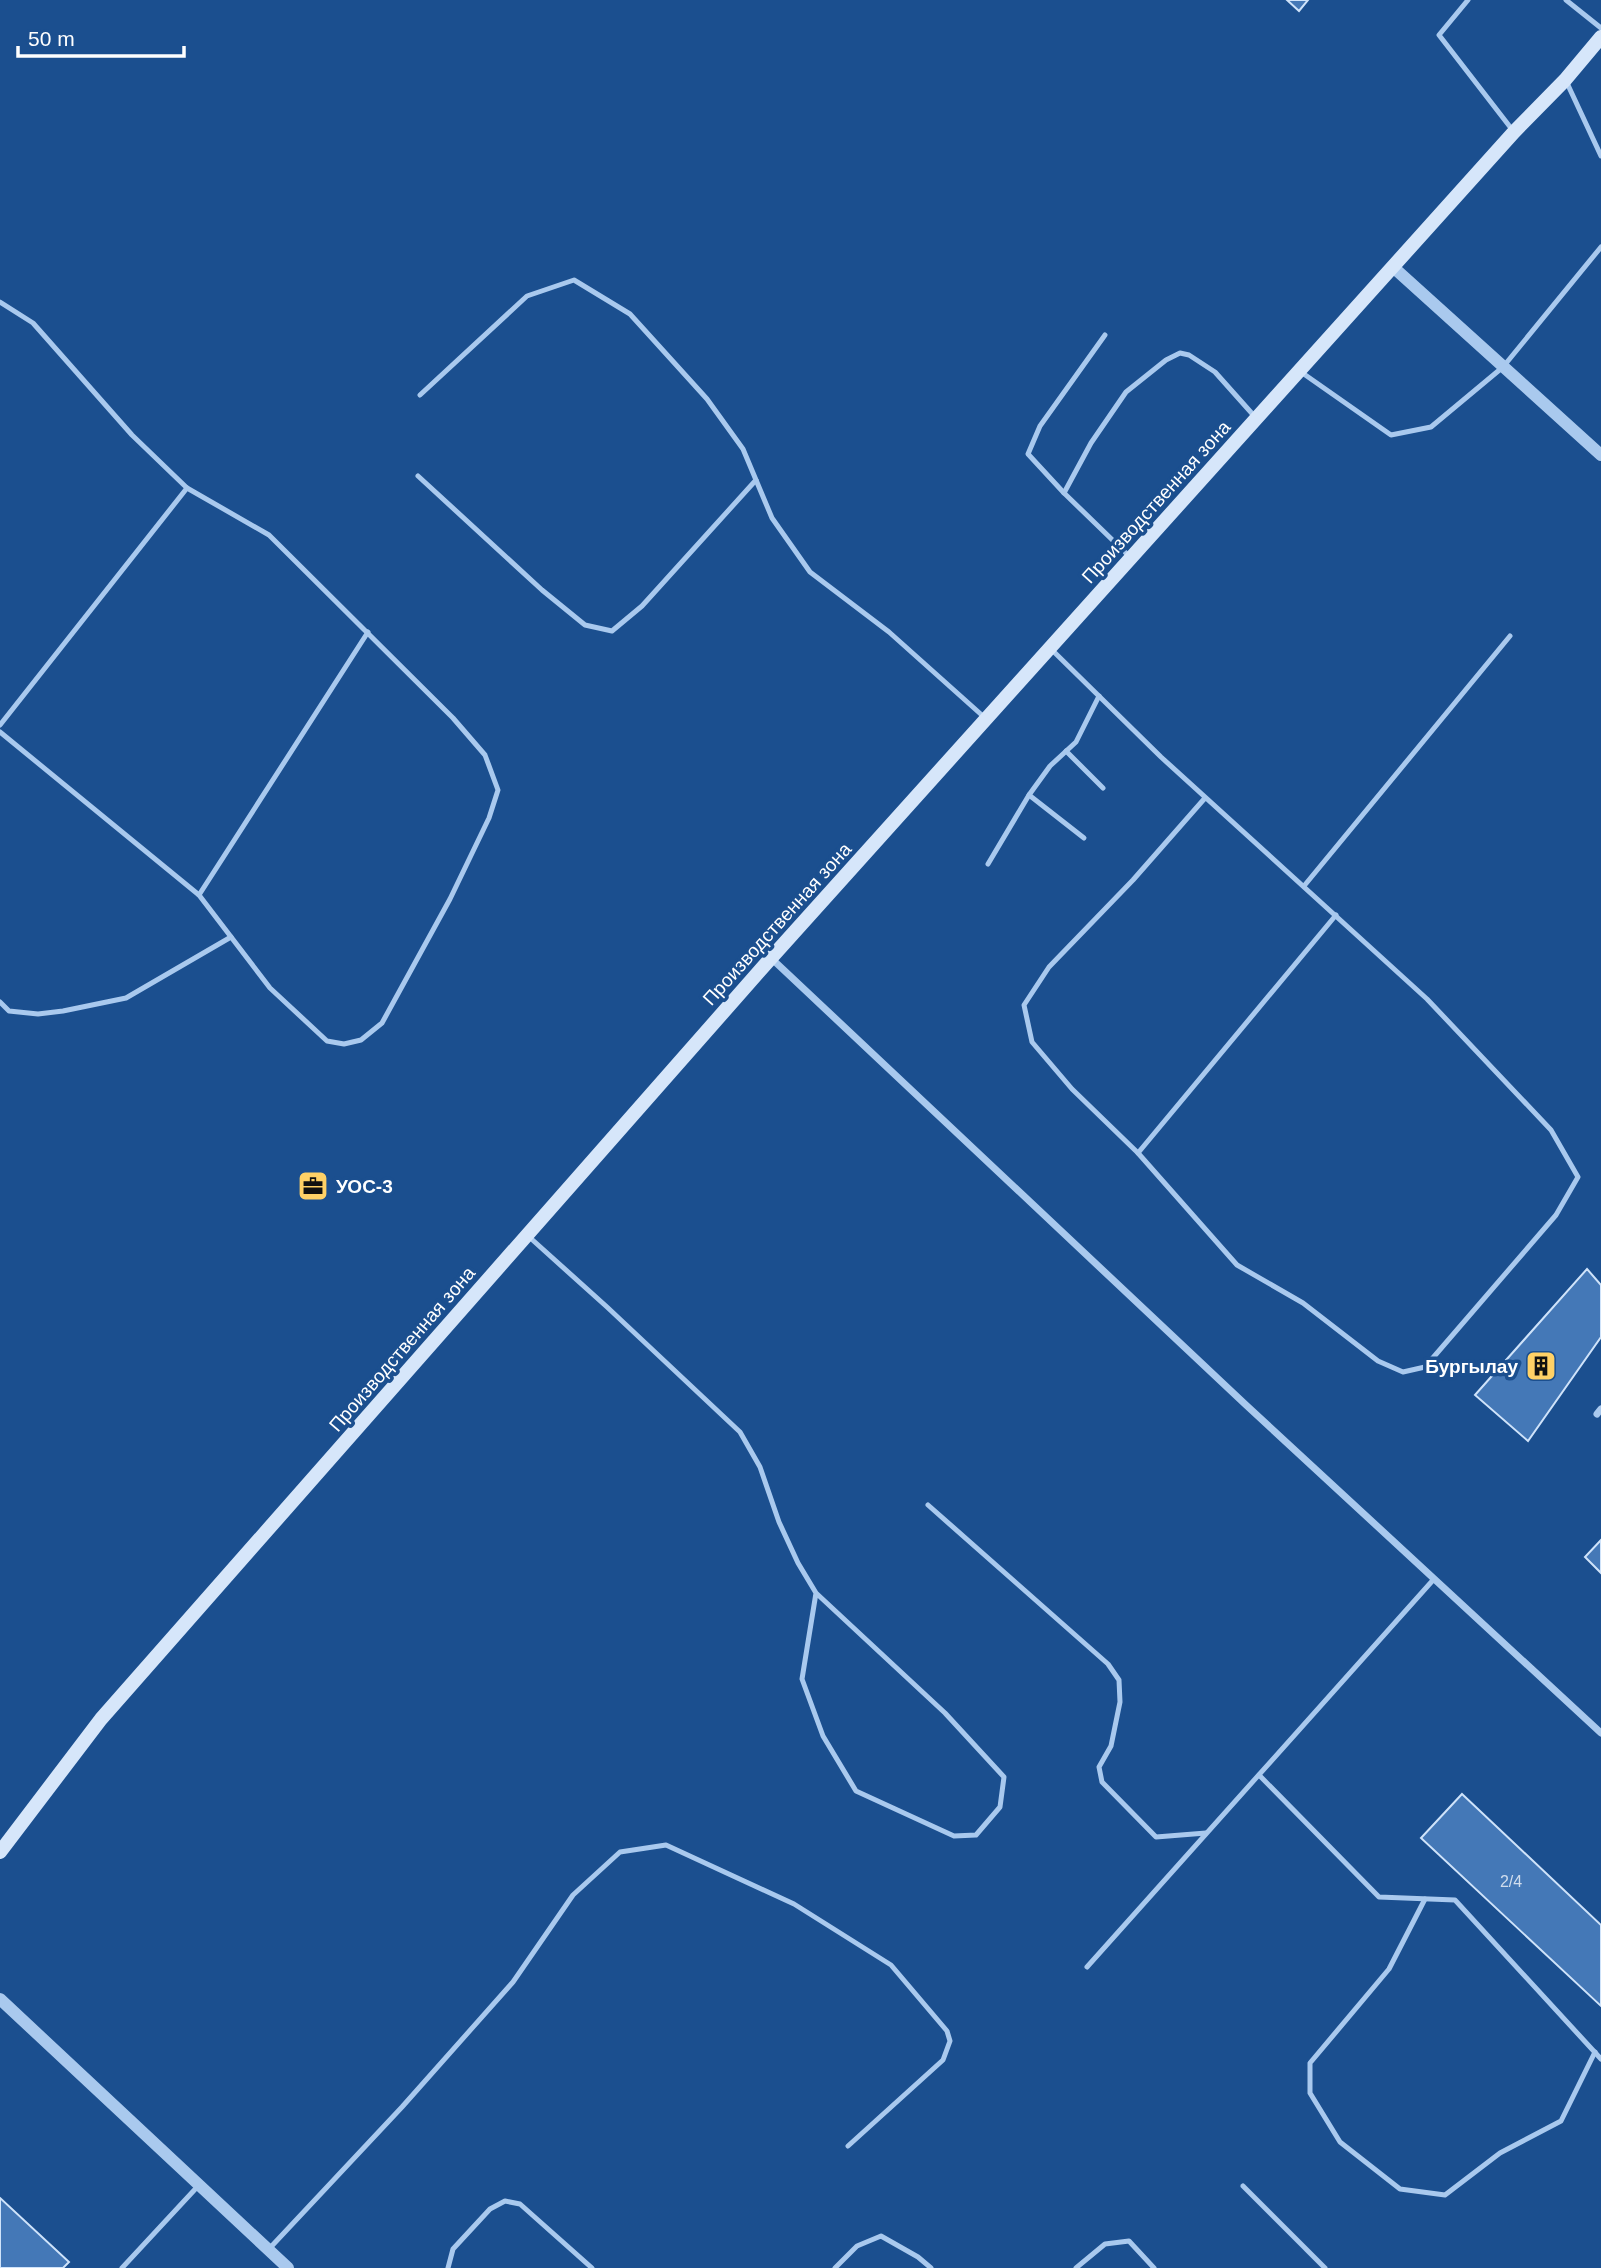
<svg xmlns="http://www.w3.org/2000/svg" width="1601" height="2268" font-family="Arial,sans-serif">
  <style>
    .building { fill: #4478b7; stroke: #cfe3fa; stroke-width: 2 }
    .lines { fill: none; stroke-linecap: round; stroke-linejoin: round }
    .service { stroke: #a9c9ee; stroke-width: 5 }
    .minor { stroke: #a9c9ee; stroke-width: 7 }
    .tertiary { stroke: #a9c9ee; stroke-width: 12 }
    .secondary { stroke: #d6e6fa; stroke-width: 14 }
    .labels { text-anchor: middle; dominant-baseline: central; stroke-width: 7; stroke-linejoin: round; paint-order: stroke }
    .number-label { font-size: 16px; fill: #d0dded }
    .street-label { font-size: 19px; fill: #fff; stroke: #1b4f8f }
    .poi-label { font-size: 19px; font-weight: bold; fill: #fff; stroke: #1b4f8f; text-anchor: start }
  </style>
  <rect width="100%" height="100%" fill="#1b4f8f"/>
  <g class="building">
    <polygon points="1287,0 1308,0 1299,11"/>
    <polygon points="1587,1269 1601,1285 1601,1337 1528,1441 1475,1395"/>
    <polygon points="1601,1540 1601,1573 1585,1557"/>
    <polygon points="1462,1794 1601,1925 1601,2006 1421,1838"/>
    <polygon points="0,2198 69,2262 63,2268 0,2268"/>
  </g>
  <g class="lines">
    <g class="service">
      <polyline points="1468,0 1439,35 1514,132"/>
      <polyline points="1566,0 1601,28"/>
      <polyline points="1567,83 1601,156"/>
      <polyline points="0,302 33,323 132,435 187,488 269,535 453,718 485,755 498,790 489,818 450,899 382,1023 361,1040 344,1044 327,1041 270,988 199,895 0,732"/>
      <polyline points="1105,335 1040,426 1028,454 1064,493 1129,556"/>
      <polyline points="1301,372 1391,435 1431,427 1503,367 1601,247"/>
      <polyline points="420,395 527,296 574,280 630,314 707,399 743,449 772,518 810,572 889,632 984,717"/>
      <polyline points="418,476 542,590 585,625 612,631 642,606 756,480"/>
      <polyline points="1064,493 1091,443 1126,392 1166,360 1180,353 1189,355 1215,372 1256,418"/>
      <polyline points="1050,648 1161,757 1427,999 1551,1130 1578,1177 1556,1215 1425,1367 1403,1372 1378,1361 1303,1303 1237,1265 1138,1153 1072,1089 1032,1042 1024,1005 1049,967 1133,880 1205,798"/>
      <polyline points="0,725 187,488"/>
      <polyline points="1066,751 1103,788"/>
      <polyline points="1029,795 1084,838"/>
      <polyline points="988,864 1029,795 1050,766 1076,742 1099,696"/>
      <polyline points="1304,886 1510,636"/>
      <polyline points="199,895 368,632"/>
      <polyline points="0,1002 9,1011 38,1014 63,1011 126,998 231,937"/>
      <polyline points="1138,1153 1336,915"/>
      <polyline points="527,1235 607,1307 740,1432 760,1467 779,1522 798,1563 816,1593 945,1713 1004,1777 1000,1807 976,1835 954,1836 856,1791 823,1736 802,1679 816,1593"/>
      <polyline points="928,1505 1108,1664 1119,1680 1120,1702 1111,1746 1099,1767 1102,1782 1156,1837 1206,1833"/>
      <polyline points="1259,1775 1379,1897 1455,1900 1601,2059"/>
      <polyline points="1425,1899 1389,1969 1310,2063 1310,2093 1340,2142 1400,2189 1445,2195 1500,2153 1561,2121 1595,2052"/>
      <polyline points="1087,1967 1434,1579"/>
      <polyline points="1243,2186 1325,2268"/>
      <polyline points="268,2250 402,2107 513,1982 573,1895 620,1852 666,1845 794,1904 891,1965 947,2031 950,2041 943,2060 848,2146"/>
      <polyline points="122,2268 199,2185"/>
      <polyline points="448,2268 453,2249 490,2209 505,2201 520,2204 592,2268"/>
      <polyline points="835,2268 857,2246 881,2236 918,2257 931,2268"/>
      <polyline points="1076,2268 1105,2244 1129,2241 1154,2268"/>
    </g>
    <g class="minor">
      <polyline points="771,958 1246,1405 1601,1733"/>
      <polyline points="1597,1414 1601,1409"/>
    </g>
    <g class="tertiary">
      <polyline points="1393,267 1601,455"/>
      <polyline points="0,1999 288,2268"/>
    </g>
    <polyline class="secondary" points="0,1852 101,1719 771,958 1514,132 1565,80 1601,37"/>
  </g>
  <defs>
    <g id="office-square" transform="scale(1.575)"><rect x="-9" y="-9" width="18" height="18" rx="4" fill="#ffd166" stroke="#1b4f8f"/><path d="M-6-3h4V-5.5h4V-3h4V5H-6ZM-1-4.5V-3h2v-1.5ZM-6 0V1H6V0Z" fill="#111"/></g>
    <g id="building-square" transform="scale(1.575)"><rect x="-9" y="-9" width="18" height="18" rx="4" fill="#ffd166" stroke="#1b4f8f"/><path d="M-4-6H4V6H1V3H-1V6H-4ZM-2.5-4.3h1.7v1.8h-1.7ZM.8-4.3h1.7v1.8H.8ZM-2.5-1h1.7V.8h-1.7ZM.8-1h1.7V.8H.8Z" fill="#111"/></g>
  </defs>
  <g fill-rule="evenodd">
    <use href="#office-square" x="313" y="1186"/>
    <use href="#building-square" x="1541" y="1366"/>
  </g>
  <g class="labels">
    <g class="number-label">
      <text x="1511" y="1881">2/4</text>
    </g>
    <g class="street-label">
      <text transform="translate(1156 502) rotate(-48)">Производственная зона</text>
      <text transform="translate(777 924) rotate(-48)">Производственная зона</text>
      <text transform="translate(402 1349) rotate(-49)">Производственная зона</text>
    </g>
    <g class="poi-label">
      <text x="336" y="1186">УОС-3</text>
      <text x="1518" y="1366" text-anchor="end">Бургылау</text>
    </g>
  </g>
  <path d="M18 46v10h166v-10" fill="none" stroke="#ffffff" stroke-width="3.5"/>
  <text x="28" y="46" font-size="21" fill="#ffffff" stroke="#1b4f8f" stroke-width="5" paint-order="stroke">50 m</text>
</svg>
